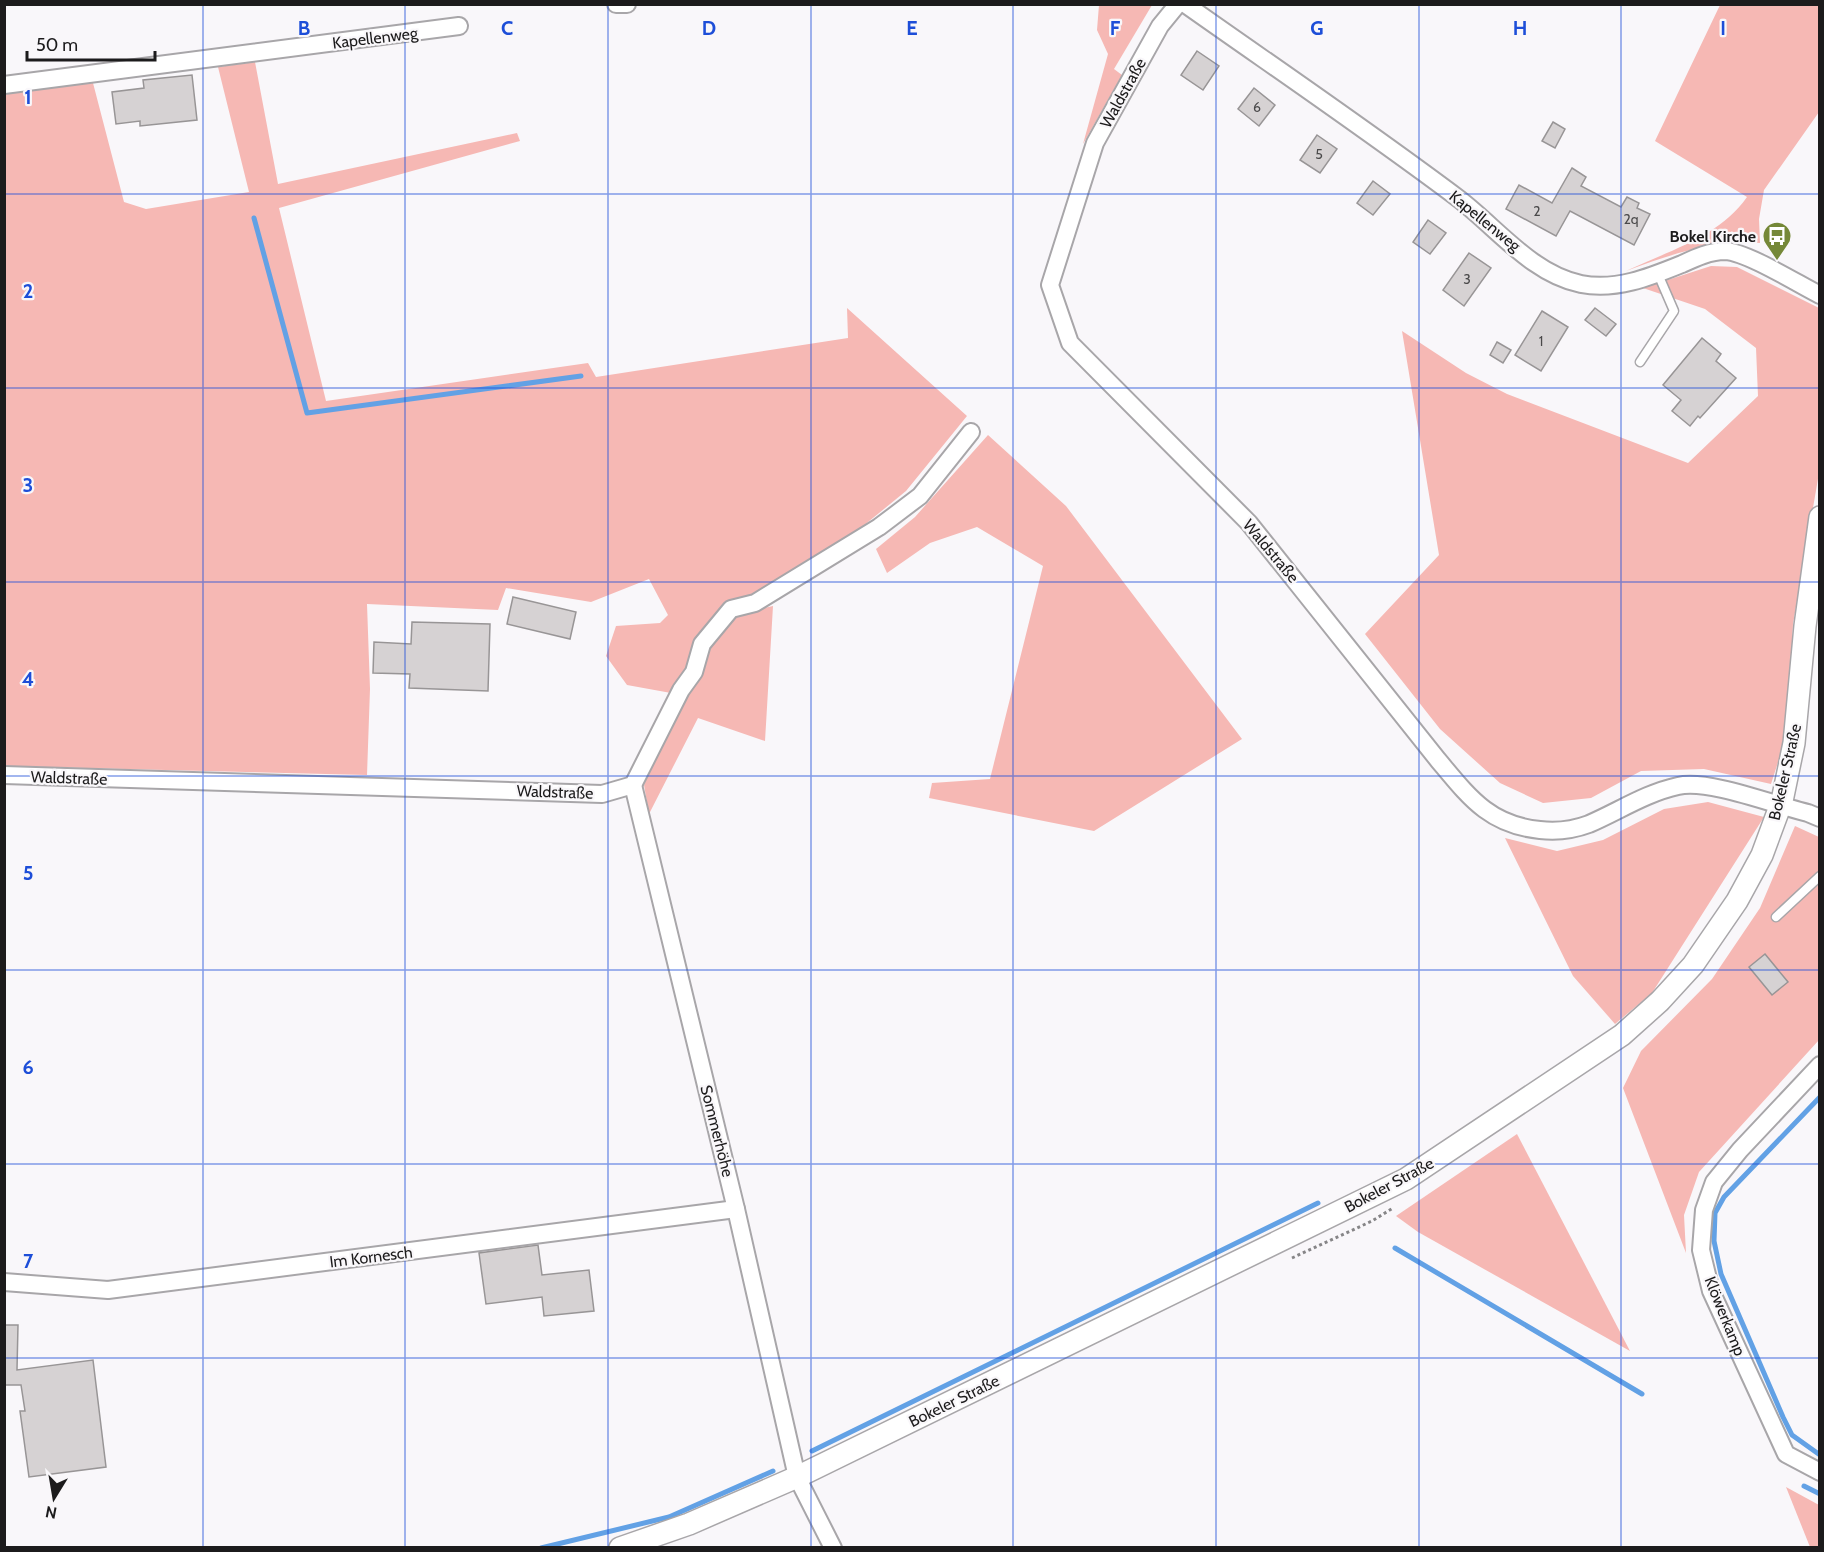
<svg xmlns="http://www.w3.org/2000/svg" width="1824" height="1552" font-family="Cabin,sans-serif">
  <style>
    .green { fill: #f6b8b4 }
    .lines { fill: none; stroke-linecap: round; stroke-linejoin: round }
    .stream { stroke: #62a1e5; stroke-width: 5 }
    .building { fill: #d6d2d3; stroke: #989596; stroke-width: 1.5 }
    .service-casing { stroke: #a8a6a9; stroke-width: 11 }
    .minor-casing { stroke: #a8a6a9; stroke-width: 20 }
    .tertiary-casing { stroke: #a8a6a9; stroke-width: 24 }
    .path { stroke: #868587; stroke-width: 3; stroke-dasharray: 3 3; stroke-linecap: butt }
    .service { stroke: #fff; stroke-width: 8 }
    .minor { stroke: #fff; stroke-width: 16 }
    .tertiary { stroke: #fff; stroke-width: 21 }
    .grid { fill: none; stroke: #1d4ed8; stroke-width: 1.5; stroke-opacity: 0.55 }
    .labels { text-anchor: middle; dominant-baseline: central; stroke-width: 4.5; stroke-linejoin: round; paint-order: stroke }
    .number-label { font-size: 14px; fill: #4a494a }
    .street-label { font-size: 16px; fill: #1c1b1c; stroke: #f9f7fa }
    .poi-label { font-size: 16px; font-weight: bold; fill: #1c1b1c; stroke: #f9f7fa; text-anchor: end }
    .grid-label { font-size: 20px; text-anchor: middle; font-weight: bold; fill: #1d4ed8; stroke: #f9f7fa; stroke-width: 4.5; stroke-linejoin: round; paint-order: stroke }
  </style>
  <rect width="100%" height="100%" fill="#f9f7fa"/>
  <g class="green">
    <polygon points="1099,5 1152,5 1114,69 1122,75 1083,144 1108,54 1097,30"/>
    <path d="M1720 5H1819V112L1764 190 1759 219 1760 243C1709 241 1672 254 1626 271 1668 251 1719 237 1747 197L1655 141Z"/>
    <polygon points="255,62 278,184 517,133 520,141 279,208 326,401 588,363 596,377 848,338 847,308 967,416 906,491 857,531 754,595 727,602 697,638 689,668 671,693 627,685 606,656 616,626 660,623 668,615 649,579 591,602 506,588 498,610 367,604 370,689 367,775 5,766 5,91 93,83 124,202 146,209 249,192 218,67"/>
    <polygon points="1711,266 1737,267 1819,308 1819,473 1793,624 1790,685 1782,750 1771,784 1704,769 1641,771 1591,798 1543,803 1500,783 1440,729 1365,634 1439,555 1402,331 1466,373 1507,394 1688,463 1758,396 1756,348 1705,309 1643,288"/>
    <polygon points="988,435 1066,506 1242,739 1094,831 929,798 932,783 990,779 1043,566 977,527 930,543 887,573 876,549 915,517"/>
    <polygon points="773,606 765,741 698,718 649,814 644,785 685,693 702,674 709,647 736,614"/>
    <polygon points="1708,802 1764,817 1652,993 1615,1024 1573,976 1505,838 1557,851 1603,840 1664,809"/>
    <polygon points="1795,826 1819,837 1819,1040 1699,1172 1684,1215 1686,1253 1623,1088 1641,1051 1712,979 1760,908"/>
    <polygon points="1517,1134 1630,1351 1418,1232 1396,1216"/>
    <polygon points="1786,1487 1819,1505 1819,1547 1810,1547"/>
  </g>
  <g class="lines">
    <g class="stream">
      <polyline points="254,218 307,413 581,376"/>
      <polyline points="1820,1097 1724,1197 1715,1213 1714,1241 1721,1274 1783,1417 1792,1435 1820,1455"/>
      <polyline points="1395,1248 1642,1394"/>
      <polyline points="812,1451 1318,1203"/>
      <polyline points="1804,1486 1820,1494"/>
      <polyline points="541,1548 669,1517 773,1471"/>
    </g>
  </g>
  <g class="building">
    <polygon points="1197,51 1219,66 1203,90 1181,75"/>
    <polygon points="192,75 197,120 140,126 140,121 116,124 112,92 144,88 143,80"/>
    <polygon points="1254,88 1275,105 1259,126 1238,109"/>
    <polygon points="1553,122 1565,129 1555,148 1542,141"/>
    <polygon points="1317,135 1337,149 1320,173 1300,160"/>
    <polygon points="1572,168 1586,177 1581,186 1621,207 1627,197 1639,203 1637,208 1650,214 1634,245 1570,211 1556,236 1506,209 1519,185 1552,203"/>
    <polygon points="1373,181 1390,194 1373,215 1357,203"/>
    <polygon points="1428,220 1446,233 1430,254 1413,242"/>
    <polygon points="1469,253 1491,268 1464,306 1443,290"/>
    <polygon points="1595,308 1616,324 1606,336 1585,320"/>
    <polygon points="1542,311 1568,327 1541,371 1515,355"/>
    <polygon points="1702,338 1721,354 1716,361 1736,378 1700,418 1698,416 1690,426 1672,411 1681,400 1663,385"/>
    <polygon points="1497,342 1511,350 1503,363 1490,355"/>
    <polygon points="513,597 576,612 570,639 507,624"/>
    <polygon points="412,622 490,624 488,691 409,688 410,674 373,673 374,642 411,644"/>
    <polygon points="1765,954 1788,982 1772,995 1749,967"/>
    <polygon points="538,1245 542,1275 589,1270 594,1311 544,1316 542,1297 486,1304 479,1253"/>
    <polygon points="4,1325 18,1325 17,1370 93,1360 106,1467 29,1477 20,1411 25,1411 21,1385 4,1385"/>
  </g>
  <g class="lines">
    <g class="service-casing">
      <g id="service">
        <polyline points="1640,362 1674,311 1658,274"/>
        <polyline points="1776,917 1820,876"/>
      </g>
    </g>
    <g class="minor-casing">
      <g id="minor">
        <polyline points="616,4 627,4"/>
        <path d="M1178 4 1160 26 1095 143 1050 285 1070 343 1249 523 1438 760C1469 797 1489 825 1540 830 1557 832 1573 830 1589 824 1619 811 1646 793 1678 786 1709 779 1774 805 1808 813L1820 818"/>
        <path d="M1185 4C1277 69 1370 132 1459 199 1497 228 1532 274 1581 284 1616 291 1650 277 1682 264 1695 258 1710 251 1725 251 1747 252 1798 284 1820 295"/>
        <polyline points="4,85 459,26"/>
        <polyline points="4,775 602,794 633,785 681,690 694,672 702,644 731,609 755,603 879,527 920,496 971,432"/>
        <polyline points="633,785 736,1209 797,1477 833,1548"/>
        <polyline points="1820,1065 1740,1150 1714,1182 1704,1210 1701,1250 1711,1291 1786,1454 1820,1472"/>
        <polyline points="4,1282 108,1290 736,1209"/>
      </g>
    </g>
    <g class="tertiary-casing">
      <polyline id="tertiary" points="620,1548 689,1524 797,1477 1406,1179 1622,1035 1660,1001 1693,965 1737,901 1762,855 1782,801 1794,743 1805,626 1820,517"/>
    </g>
    <polyline class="path" points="1292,1258 1372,1221 1393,1208"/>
    <use href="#service" class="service"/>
    <use href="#minor" class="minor"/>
    <use href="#tertiary" class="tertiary"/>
  </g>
  <path class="grid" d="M203 4V1548M405 4V1548M608 4V1548M811 4V1548M1013 4V1548M1216 4V1548M1419 4V1548M1621 4V1548M4 194H1820M4 388H1820M4 582H1820M4 776H1820M4 970H1820M4 1164H1820M4 1358H1820"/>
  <defs>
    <g id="bus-pin" transform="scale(1.5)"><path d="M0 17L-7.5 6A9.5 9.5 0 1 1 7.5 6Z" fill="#758838" stroke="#f9f7fa"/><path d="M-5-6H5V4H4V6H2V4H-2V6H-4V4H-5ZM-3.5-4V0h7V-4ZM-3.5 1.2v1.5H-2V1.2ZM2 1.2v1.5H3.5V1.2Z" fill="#fff"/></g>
  </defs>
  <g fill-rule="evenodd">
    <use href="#bus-pin" x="1777" y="236"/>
  </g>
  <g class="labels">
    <g class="number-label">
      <text x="1257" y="107">6</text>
      <text x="1319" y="154">5</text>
      <text x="1537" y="211">2</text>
      <text x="1631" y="219">2q</text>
      <text x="1467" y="279">3</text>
      <text x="1541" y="341">1</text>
    </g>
    <g class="street-label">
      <text transform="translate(375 38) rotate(-7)">Kapellenweg</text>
      <text transform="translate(1123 93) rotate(-61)">Waldstraße</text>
      <text transform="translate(1485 221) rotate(39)">Kapellenweg</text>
      <text transform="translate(1271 551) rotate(50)">Waldstraße</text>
      <text transform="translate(1785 772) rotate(-77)">Bokeler Straße</text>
      <text transform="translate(69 778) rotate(2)">Waldstraße</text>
      <text transform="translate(555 792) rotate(2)">Waldstraße</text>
      <text transform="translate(717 1131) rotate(76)">Sommerhöhe</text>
      <text transform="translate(1389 1185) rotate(-28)">Bokeler Straße</text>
      <text transform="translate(371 1257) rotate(-7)">Im Kornesch</text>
      <text transform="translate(1725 1316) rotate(68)">Klöwerkamp</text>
      <text transform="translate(954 1401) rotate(-26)">Bokeler Straße</text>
    </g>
    <g class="poi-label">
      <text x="1756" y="236">Bokel Kirche</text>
    </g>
  </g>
  <g class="grid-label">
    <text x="304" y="35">B</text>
    <text x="507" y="35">C</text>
    <text x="709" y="35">D</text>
    <text x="912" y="35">E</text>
    <text x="1115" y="35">F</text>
    <text x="1317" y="35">G</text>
    <text x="1520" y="35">H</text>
    <text x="1723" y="35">I</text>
    <text x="28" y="104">1</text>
    <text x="28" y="298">2</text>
    <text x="28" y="492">3</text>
    <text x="28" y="686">4</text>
    <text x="28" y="880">5</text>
    <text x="28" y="1074">6</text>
    <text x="28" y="1268">7</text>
  </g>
  <rect width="1824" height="1552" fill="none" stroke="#1c1b1c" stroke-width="12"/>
  <g transform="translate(54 1498) rotate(191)" stroke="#f9f7fa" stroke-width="4.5" paint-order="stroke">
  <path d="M0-4.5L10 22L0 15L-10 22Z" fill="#1c1b1c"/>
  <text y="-9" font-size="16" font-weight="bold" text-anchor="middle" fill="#1c1b1c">N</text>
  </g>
  <path d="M27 51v9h128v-9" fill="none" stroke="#1c1b1c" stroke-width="3"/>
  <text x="36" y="51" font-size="18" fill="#1c1b1c" stroke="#f9f7fa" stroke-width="4.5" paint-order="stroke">50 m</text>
</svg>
